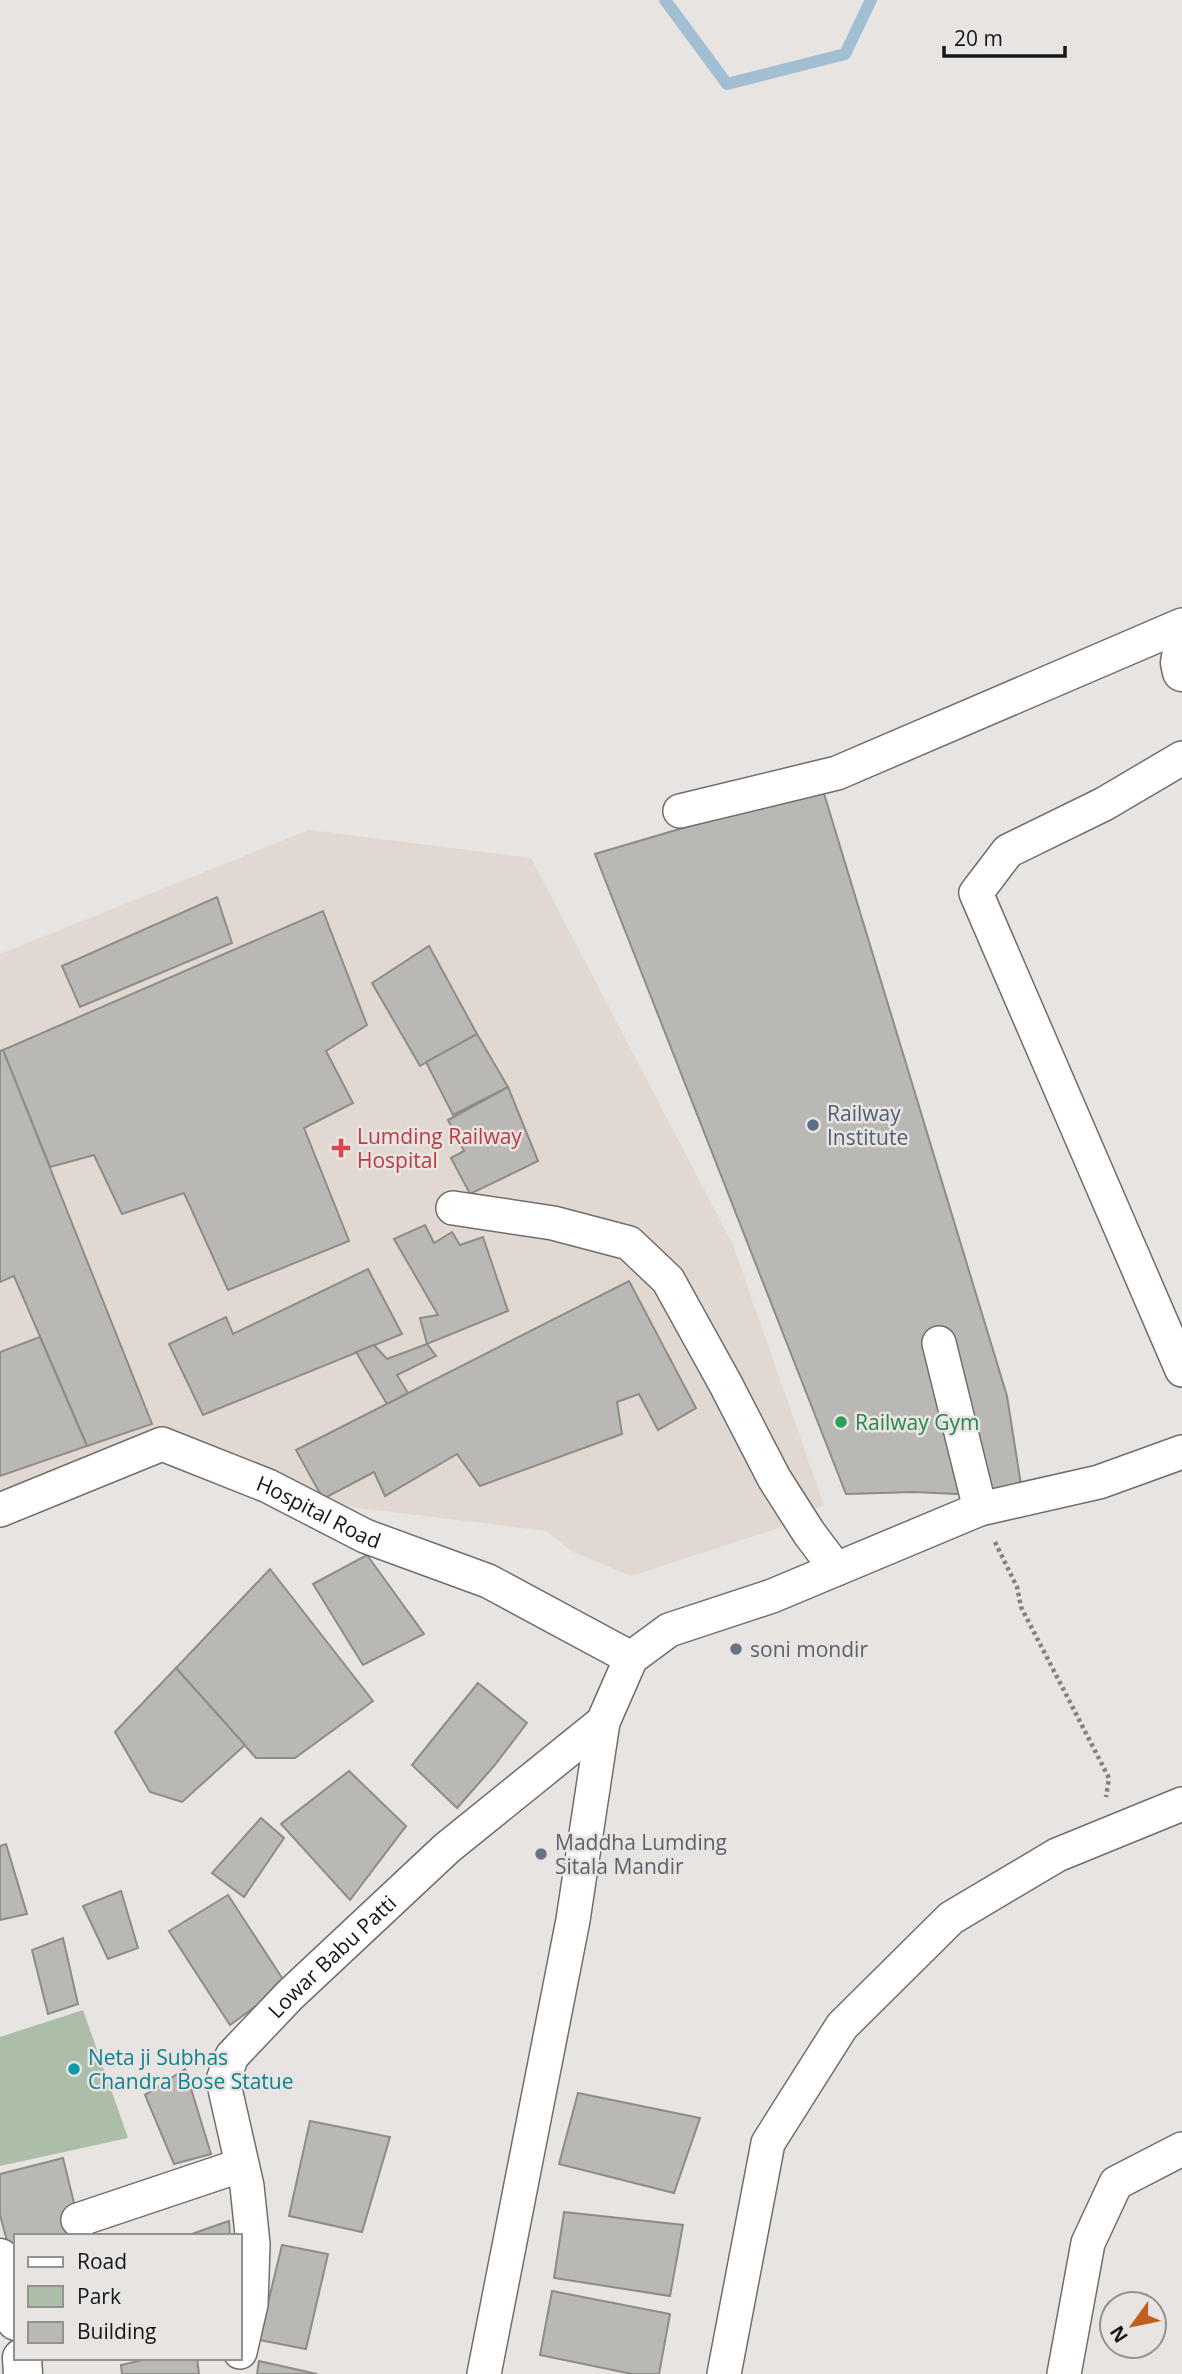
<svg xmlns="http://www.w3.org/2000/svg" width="1182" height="2374" font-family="'Open Sans',sans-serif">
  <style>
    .built { fill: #e1d8d1 }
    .green { fill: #acbea7 }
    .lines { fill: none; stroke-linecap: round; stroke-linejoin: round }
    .stream { stroke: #a1bed2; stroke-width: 12 }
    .building { fill: #bab8b5; stroke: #8e8b89; stroke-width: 2 }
    .street-casing { stroke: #706e6c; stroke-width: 36 }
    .secondary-casing { stroke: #706e6c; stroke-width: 41 }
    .path { stroke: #848281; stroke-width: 4.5; stroke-dasharray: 3.5 3.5; stroke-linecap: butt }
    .street { stroke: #fff; stroke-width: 33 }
    .secondary { stroke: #fff; stroke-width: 38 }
    .service-dot { fill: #5c6f8a; stroke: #e7e4e2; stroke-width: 2.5 }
    .health-dot { fill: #e0444e; stroke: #e7e4e2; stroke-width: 2.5 }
    .leisure-dot { fill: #2e9e5b; stroke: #e7e4e2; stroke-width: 2.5 }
    .worship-dot { fill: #6b7280; stroke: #e7e4e2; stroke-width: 2.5 }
    .culture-dot { fill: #0f9aa8; stroke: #e7e4e2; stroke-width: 2.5 }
    .labels { text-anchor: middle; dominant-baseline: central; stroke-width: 5; stroke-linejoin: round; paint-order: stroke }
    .service-label { font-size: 21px; fill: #4e5e75; stroke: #e7e4e2; text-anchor: start }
    .health-label { font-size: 21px; fill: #be3a42; stroke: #e7e4e2; text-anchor: start }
    .leisure-label { font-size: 21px; fill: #27864d; stroke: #e7e4e2; text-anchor: start }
    .street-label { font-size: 21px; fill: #171616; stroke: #e7e4e2 }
    .worship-label { font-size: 21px; fill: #5b616d; stroke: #e7e4e2; text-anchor: start }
    .culture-label { font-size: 21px; fill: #0d838f; stroke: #e7e4e2; text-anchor: start }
  </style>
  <rect width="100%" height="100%" fill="#e7e4e2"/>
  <polygon class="built" points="309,830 531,858 733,1245 824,1505 779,1528 631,1576 573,1552 546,1531 328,1504 183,1436 0,1501 0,954"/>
  <polygon class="green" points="83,2010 128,2138 0,2166 0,2037"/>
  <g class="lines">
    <polyline class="stream" points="665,0 727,84 845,54 871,0"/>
  </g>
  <g class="building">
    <polygon points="822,787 1007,1396 1021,1485 956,1494 914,1492 846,1494 595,854"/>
    <polygon points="217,897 232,943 80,1007 62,966"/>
    <polygon points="323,911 367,1025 326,1051 353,1103 304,1128 349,1241 228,1290 184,1193 122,1214 94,1155 50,1167 3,1050"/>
    <polygon points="429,946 477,1034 420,1066 372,983"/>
    <polygon points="477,1034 508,1087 453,1115 426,1062"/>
    <polygon points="3,1050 152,1424 87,1446 14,1276 0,1282 0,1051"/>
    <polygon points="508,1087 538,1161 470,1194 451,1158 464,1151 448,1120"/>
    <polygon points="425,1225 434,1243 452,1232 460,1245 483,1237 508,1311 427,1344 420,1318 438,1315 394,1239"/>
    <polygon points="368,1269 402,1334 203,1415 169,1344 226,1317 233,1334"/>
    <polygon points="629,1281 696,1408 658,1430 639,1394 617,1402 622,1434 480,1486 457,1454 385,1496 374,1472 323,1499 296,1450"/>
    <polygon points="40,1337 87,1446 0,1476 0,1352"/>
    <polygon points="427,1344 436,1356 397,1375 408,1393 387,1404 356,1352 374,1345 387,1359"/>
    <polygon points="367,1555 424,1634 363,1665 313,1584"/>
    <polygon points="270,1569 373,1701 295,1758 256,1758 176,1668"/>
    <polygon points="176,1668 245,1745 182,1802 150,1792 115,1732"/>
    <polygon points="478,1683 527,1723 494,1766 457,1808 412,1765"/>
    <polygon points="349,1771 406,1826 350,1900 281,1824"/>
    <polygon points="261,1818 284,1838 244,1897 212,1873"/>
    <polygon points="6,1844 27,1914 0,1920 0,1846"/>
    <polygon points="121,1891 138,1948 108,1959 83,1906"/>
    <polygon points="228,1895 286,1984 230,2025 169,1931"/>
    <polygon points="63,1938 78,2004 48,2014 32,1950"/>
    <polygon points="185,2069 211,2154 174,2164 145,2095"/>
    <polygon points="578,2093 700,2118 674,2193 559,2164"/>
    <polygon points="310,2121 390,2137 362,2232 289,2216"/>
    <polygon points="63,2158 82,2236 16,2236 16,2255 11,2256 0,2215 0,2174"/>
    <polygon points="564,2212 683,2225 670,2296 554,2278"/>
    <polygon points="229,2221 230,2236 186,2236"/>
    <polygon points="282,2245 328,2254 306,2349 259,2340"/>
    <polygon points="552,2291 670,2314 659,2374 632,2374 540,2355"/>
    <polygon points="151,2358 197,2358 199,2374 122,2374 121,2365"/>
    <polygon points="259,2361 317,2374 257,2374"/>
  </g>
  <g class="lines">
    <g class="street-casing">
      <g id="street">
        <polyline points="1182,758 1104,804 1008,851 976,893 1182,1370"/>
        <polyline points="680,811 837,773 1182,625"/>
        <polyline points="453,1208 553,1223 629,1243 668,1280 725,1383 774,1478 809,1533 836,1569"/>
        <polyline points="939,1343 980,1509"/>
        <path id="s1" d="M0 1510 162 1444 268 1486 365 1536 488 1581 631 1658"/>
        <polyline points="78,2220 242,2165"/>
        <path id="s2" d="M240 2352 251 2304 253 2244 247 2186 223 2080 232 2056 290 1995 447 1848 603 1722"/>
        <polyline points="484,2374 573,1920 603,1722 631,1658 669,1630 772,1596 980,1509 1099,1482 1182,1452"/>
        <polyline points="724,2374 768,2143 842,2026 951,1918 1057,1855 1182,1804"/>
        <polyline points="1064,2374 1088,2243 1116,2183 1182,2149"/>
      </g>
    </g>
    <g class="secondary-casing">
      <g id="secondary">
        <polyline points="1182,651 1180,663 1182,672"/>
        <polyline points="0,2258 16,2321"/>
        <polyline points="22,2358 23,2374"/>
      </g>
    </g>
    <polyline class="path" points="995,1542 1017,1587 1021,1607 1109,1778 1106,1797"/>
    <use href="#street" class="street"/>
    <use href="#secondary" class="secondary"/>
  </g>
  <circle class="service-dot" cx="813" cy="1125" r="7"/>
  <path class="health-dot" d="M337.5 1137.5h7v7h7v7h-7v7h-7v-7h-7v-7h7z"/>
  <circle class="leisure-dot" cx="841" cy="1422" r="7"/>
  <g class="worship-dot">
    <circle cx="736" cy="1649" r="7"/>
    <circle cx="541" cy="1854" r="7"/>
  </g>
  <circle class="culture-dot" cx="74" cy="2069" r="7"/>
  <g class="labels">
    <g class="service-label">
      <text x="827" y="1113">Railway<tspan x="827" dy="24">Institute</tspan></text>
    </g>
    <g class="health-label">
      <text x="357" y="1136">Lumding Railway<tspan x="357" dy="24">Hospital</tspan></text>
    </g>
    <g class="leisure-label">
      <text x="855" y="1422">Railway Gym</text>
    </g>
    <g class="street-label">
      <text stroke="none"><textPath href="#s1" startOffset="346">Hospital Road</textPath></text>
      <text stroke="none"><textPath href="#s2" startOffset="443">Lowar Babu Patti</textPath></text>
    </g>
    <g class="worship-label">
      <text x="750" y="1649">soni mondir</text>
      <text x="555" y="1842">Maddha Lumding<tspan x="555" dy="24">Sitala Mandir</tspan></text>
    </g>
    <g class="culture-label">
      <text x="88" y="2057">Neta ji Subhas<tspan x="88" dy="24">Chandra Bose Statue</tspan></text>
    </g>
  </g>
  <rect x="14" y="2234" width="228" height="126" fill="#e7e4e2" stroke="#949290" stroke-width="2"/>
  <rect x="28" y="2257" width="35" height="10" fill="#ffffff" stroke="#949290" stroke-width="2"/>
  <text x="77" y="2269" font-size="21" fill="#171616">Road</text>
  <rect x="28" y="2286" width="35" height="21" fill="#acbea7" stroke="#949290" stroke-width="2"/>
  <text x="77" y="2304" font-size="21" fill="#171616">Park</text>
  <rect x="28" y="2322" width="35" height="21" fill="#bab8b5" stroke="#949290" stroke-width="2"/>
  <text x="77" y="2339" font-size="21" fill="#171616">Building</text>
  <g transform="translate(1133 2325) rotate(237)"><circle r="33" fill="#e7e4e2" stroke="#949290" stroke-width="2"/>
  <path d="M0-5L12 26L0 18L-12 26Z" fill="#c05f20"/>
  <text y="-10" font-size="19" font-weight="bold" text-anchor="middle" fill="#171616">N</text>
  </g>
  <path d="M944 46v10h121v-10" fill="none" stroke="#171616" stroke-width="3.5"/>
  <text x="954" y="46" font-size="21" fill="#171616" stroke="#e7e4e2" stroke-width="5" paint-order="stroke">20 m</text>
</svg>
